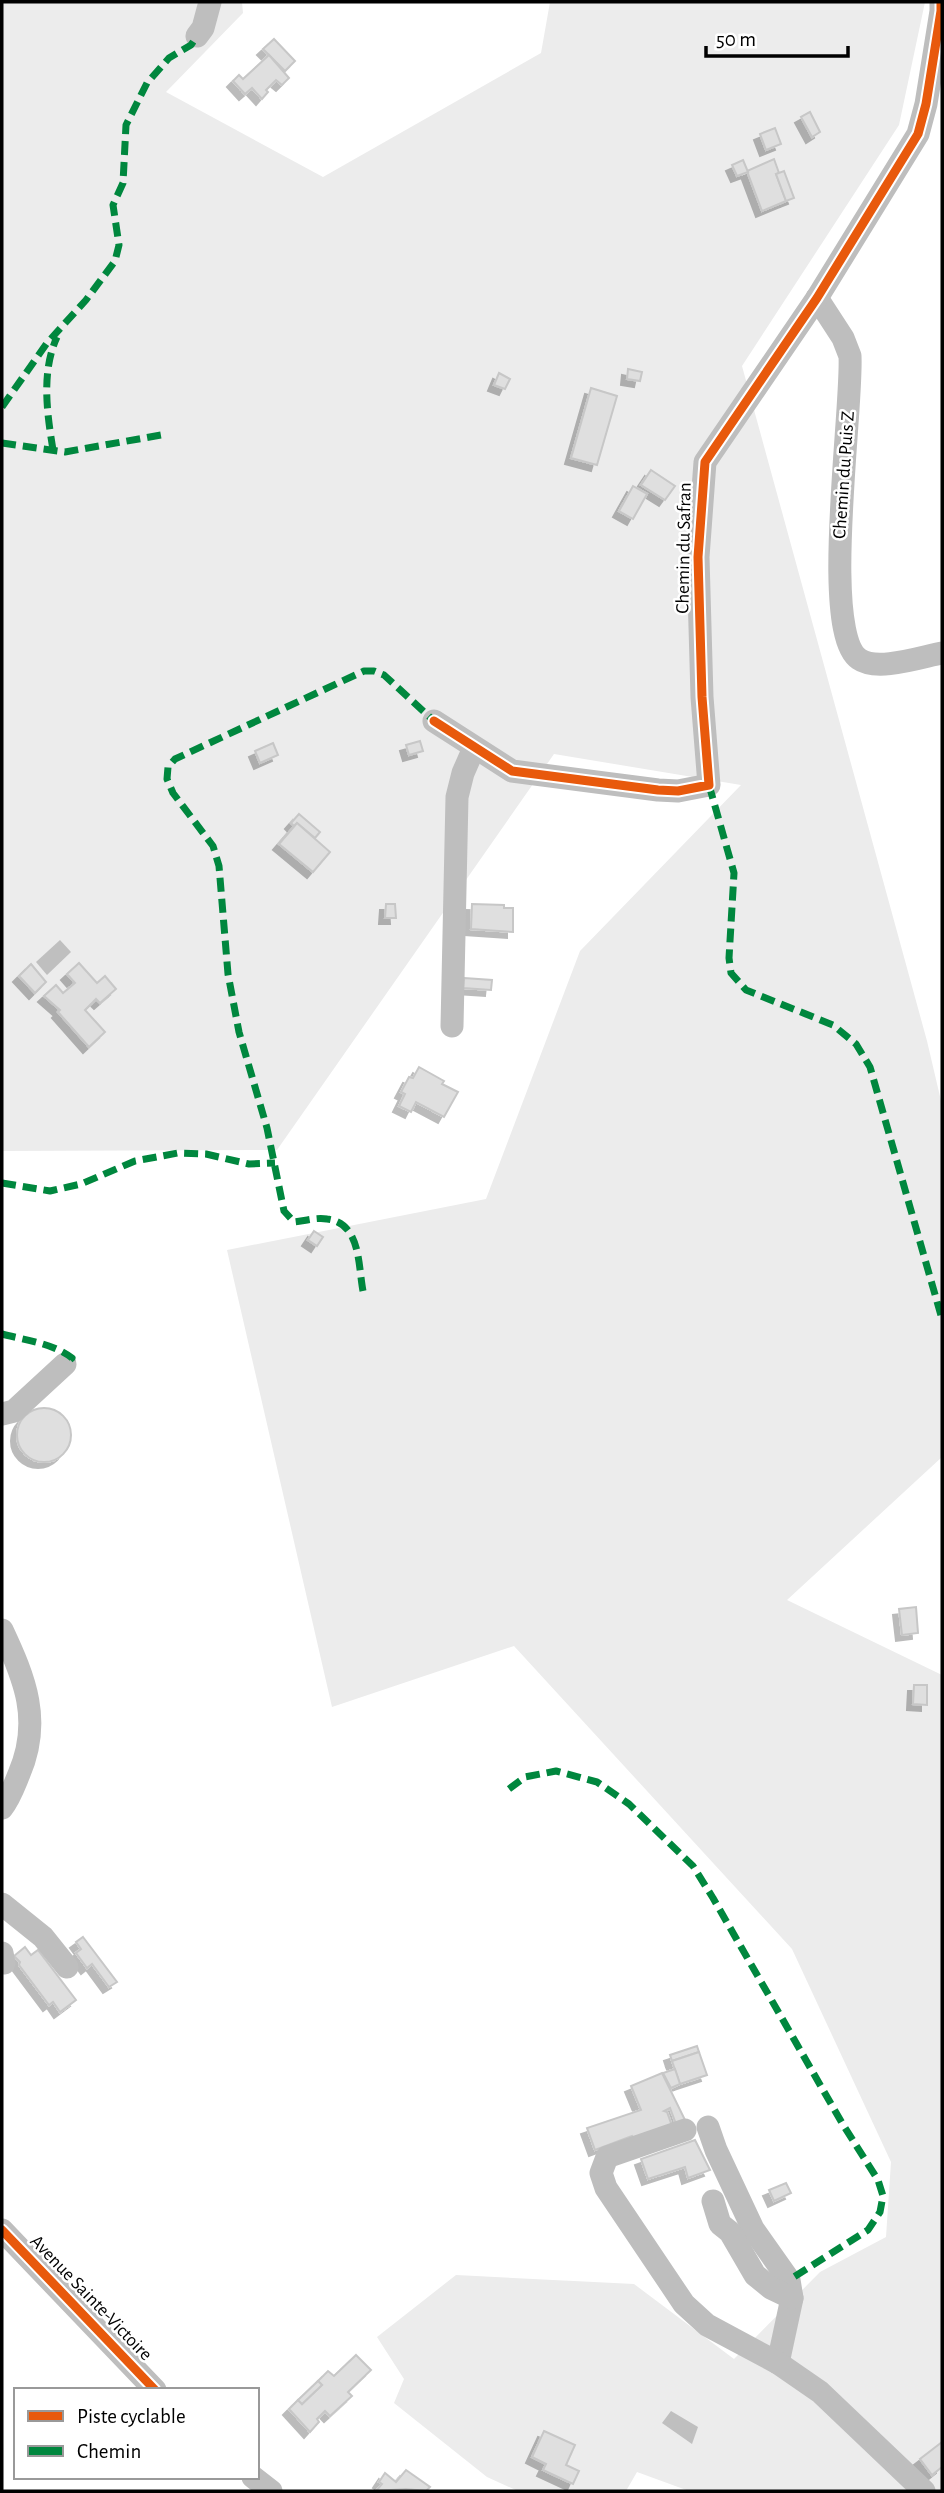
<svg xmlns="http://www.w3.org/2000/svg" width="944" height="2493" font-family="'Alegreya Sans',sans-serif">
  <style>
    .green { fill: #ececec }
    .water { fill: #bfbfbf }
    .building { fill: #dfdfdf; stroke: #c7c7c7; stroke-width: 2; filter: url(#shadow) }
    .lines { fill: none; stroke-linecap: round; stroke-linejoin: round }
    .minor { stroke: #bebebe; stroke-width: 23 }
    .quiet { stroke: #00873e; stroke-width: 7; stroke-dasharray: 14 7; stroke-linecap: butt }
    .cycleway-casing { stroke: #fff; stroke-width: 13 }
    .cycleway { stroke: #e8590c; stroke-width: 9 }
    .labels { text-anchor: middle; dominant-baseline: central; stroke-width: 5; stroke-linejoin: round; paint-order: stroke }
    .street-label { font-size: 19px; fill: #000; stroke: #fff }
  </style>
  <defs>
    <filter id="shadow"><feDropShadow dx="-6" dy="6" stdDeviation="0" flood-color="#0004"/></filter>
  </defs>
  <rect width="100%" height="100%" fill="#fff"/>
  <polygon class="green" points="2,2 242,2 243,13 166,92 323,177 541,53 550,2 925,2 899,125 742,366 927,1041 942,1105 942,1457 787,1600 942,1675 942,2491 689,2491 637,2472 626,2491 518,2491 487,2477 394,2403 404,2379 377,2337 456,2275 634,2284 734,2359 820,2272 886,2237 891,2162 792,1949 514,1646 332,1707 227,1250 486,1199 580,951 741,785 554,754 277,1150 2,1151"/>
  <g class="water">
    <polygon points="60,940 71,952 47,975 36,962"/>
    <polygon points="671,2411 698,2427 692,2444 662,2423"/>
  </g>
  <g class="building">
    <polygon points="274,39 295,61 285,71 263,49"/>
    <polygon points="269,55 289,78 282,85 276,80 266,90 268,92 262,99 252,88 245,94 233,81 239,75 243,79"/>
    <polygon points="810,112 820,132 812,137 801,117"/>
    <polygon points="775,128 781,144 766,150 760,134"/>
    <polygon points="774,159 779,173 776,174 786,201 762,211 747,171"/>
    <polygon points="743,160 748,172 737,176 732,165"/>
    <polygon points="784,171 794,198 786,201 776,174"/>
    <polygon points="628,369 642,372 640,381 627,379"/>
    <polygon points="499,373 510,379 505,389 494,385"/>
    <polygon points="591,388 617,396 597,465 571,458"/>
    <polygon points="651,470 675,486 665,500 641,485"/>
    <polygon points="633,486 647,494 633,519 619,511"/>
    <polygon points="420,741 423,751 409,755 406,745"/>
    <polygon points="273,743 278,755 260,763 255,751"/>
    <polygon points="299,814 320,832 315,838 297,823 294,826 291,823"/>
    <polygon points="297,823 330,852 313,872 279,844"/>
    <polygon points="386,904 395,904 396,918 385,918"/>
    <polygon points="472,904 504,905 504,908 513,908 513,932 471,929"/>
    <polygon points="79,963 97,983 105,976 116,989 100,1003 96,999 85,1010 105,1032 89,1047 58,1012 60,1010 44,996 56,985 63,993 75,983 67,974"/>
    <polygon points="31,964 46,982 35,993 19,976"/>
    <polygon points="464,978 492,980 491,990 463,988"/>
    <polygon points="419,1067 444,1081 442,1084 458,1092 444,1117 416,1102 411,1112 399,1106 405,1094 401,1092 409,1077 413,1078"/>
    <polygon points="314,1231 323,1237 317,1246 308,1240"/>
    <circle cx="44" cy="1435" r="27"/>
    <polygon points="916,1607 918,1633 902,1635 899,1609"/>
    <polygon points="914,1685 927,1685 927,1705 913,1704"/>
    <polygon points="83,1937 117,1982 109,1987 92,1964 87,1968 76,1953 81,1949 76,1942"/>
    <polygon points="25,1947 31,1955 38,1950 76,2000 60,2012 53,2002 49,2005 19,1965 20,1962 14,1956"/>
    <polygon points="697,2046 699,2052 672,2061 670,2055"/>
    <polygon points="699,2052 707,2075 680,2084 672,2061"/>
    <polygon points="675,2069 680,2084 671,2088 663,2073"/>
    <polygon points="662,2073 685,2120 676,2124 670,2108 664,2111 667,2112 672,2126 634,2140 632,2136 595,2150 587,2128 641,2110 631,2086"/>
    <polygon points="695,2140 710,2170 688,2178 685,2167 648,2179 641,2159"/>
    <polygon points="786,2183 791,2193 774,2201 769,2190"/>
    <polygon points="356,2355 371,2370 348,2392 352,2396 330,2416 325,2411 317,2419 319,2422 310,2432 289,2409 298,2400 302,2404 322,2385 318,2381 328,2371 334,2376"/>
    <polygon points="318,2381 322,2385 302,2404 298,2400"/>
    <polygon points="544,2431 575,2445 566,2465 579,2471 573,2484 543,2470 546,2464 532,2457"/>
    <polygon points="942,2442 942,2467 932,2475 920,2459"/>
    <polygon points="406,2470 430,2487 426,2491 406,2489 376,2491 382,2484 379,2482 385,2473 396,2482"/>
  </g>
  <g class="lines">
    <g class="minor">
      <polyline points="197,36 203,28 210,2"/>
      <path d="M817 298 843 338 850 356C853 408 820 633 859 659 877 672 921 657 942 653"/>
      <polyline points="434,721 512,771 658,790 678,791 709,785 702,697 698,557 705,462 817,298 918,134 926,104 941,11 941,2"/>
      <polyline points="452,1026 457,797 463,773 474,748"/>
      <polyline points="2,1414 14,1411 65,1364"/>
      <path d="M2 1630C25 1679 42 1721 19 1774 14 1786 10 1798 2 1808"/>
      <polyline points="2,1904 43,1937 67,1967"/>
      <polyline points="2,1953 4,1963"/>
      <polyline points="708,2127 716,2150 753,2229 789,2280 792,2298 778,2363"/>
      <polyline points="685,2130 607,2157 601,2173 606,2188 684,2304 707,2325 778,2363 820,2392 924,2491"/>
      <polyline points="713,2201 720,2224 730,2232 755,2275 771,2288 792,2298"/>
      <polyline points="2,2230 155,2390"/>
      <polyline points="253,2477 271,2491"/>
    </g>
    <g class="quiet">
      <polyline points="2,407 47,343 86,300 115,261 119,245 113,205 123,183 126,125 147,83 169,58 191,45 197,36"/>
      <polyline points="2,443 65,452 161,435"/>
      <path d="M53 450C47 413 41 372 57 337"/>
      <polyline points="709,785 734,873 729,958 731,973 746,990 833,1025 856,1044 870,1067 942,1319"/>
      <polyline points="2,1183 50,1191 81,1184 135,1161 178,1153 206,1154 249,1164 275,1163"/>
      <path d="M363 1291C358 1265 361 1223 327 1219 317 1217 304 1221 294 1222L284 1211 267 1128 239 1032 228 974 219 866 213 846 173 793 167 779 168 767 175 759 364 671H374L384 675 434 721"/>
      <path d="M2 1334C24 1340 53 1343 72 1358L65 1364"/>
      <polyline points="509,1789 525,1777 556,1771 597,1782 629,1804 693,1866 713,1898 842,2123 878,2180 883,2196 880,2212 868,2230 789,2280"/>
    </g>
    <g class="cycleway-casing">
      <g id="cycleway">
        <polyline points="434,721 512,771 658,790 678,791 709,785 702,697 698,557 705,462 817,298 918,134 926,104 941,11 941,2"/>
        <polyline points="2,2230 155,2390"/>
      </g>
    </g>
    <use href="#cycleway" class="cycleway"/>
  </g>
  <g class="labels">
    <g class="street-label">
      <text transform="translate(844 475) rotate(-86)">Chemin du Puis Z</text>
      <text transform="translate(684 548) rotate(-89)">Chemin du Safran</text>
      <text transform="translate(91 2298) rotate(46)">Avenue Sainte-Victoire</text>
    </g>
  </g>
  <rect width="944" height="2493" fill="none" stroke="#000000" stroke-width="7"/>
  <rect x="14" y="2388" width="245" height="91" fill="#ffffff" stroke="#999999" stroke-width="2"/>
  <rect x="28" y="2411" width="35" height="10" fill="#e8590c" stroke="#999999" stroke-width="2"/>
  <text x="77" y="2423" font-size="21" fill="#000000">Piste cyclable</text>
  <rect x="28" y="2446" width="35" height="10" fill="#00873e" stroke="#999999" stroke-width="2"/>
  <text x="77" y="2458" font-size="21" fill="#000000">Chemin</text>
  <path d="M706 46v10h142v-10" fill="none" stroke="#000000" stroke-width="3.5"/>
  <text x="716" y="46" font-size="21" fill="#000000" stroke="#ffffff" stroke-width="5" paint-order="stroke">50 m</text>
</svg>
